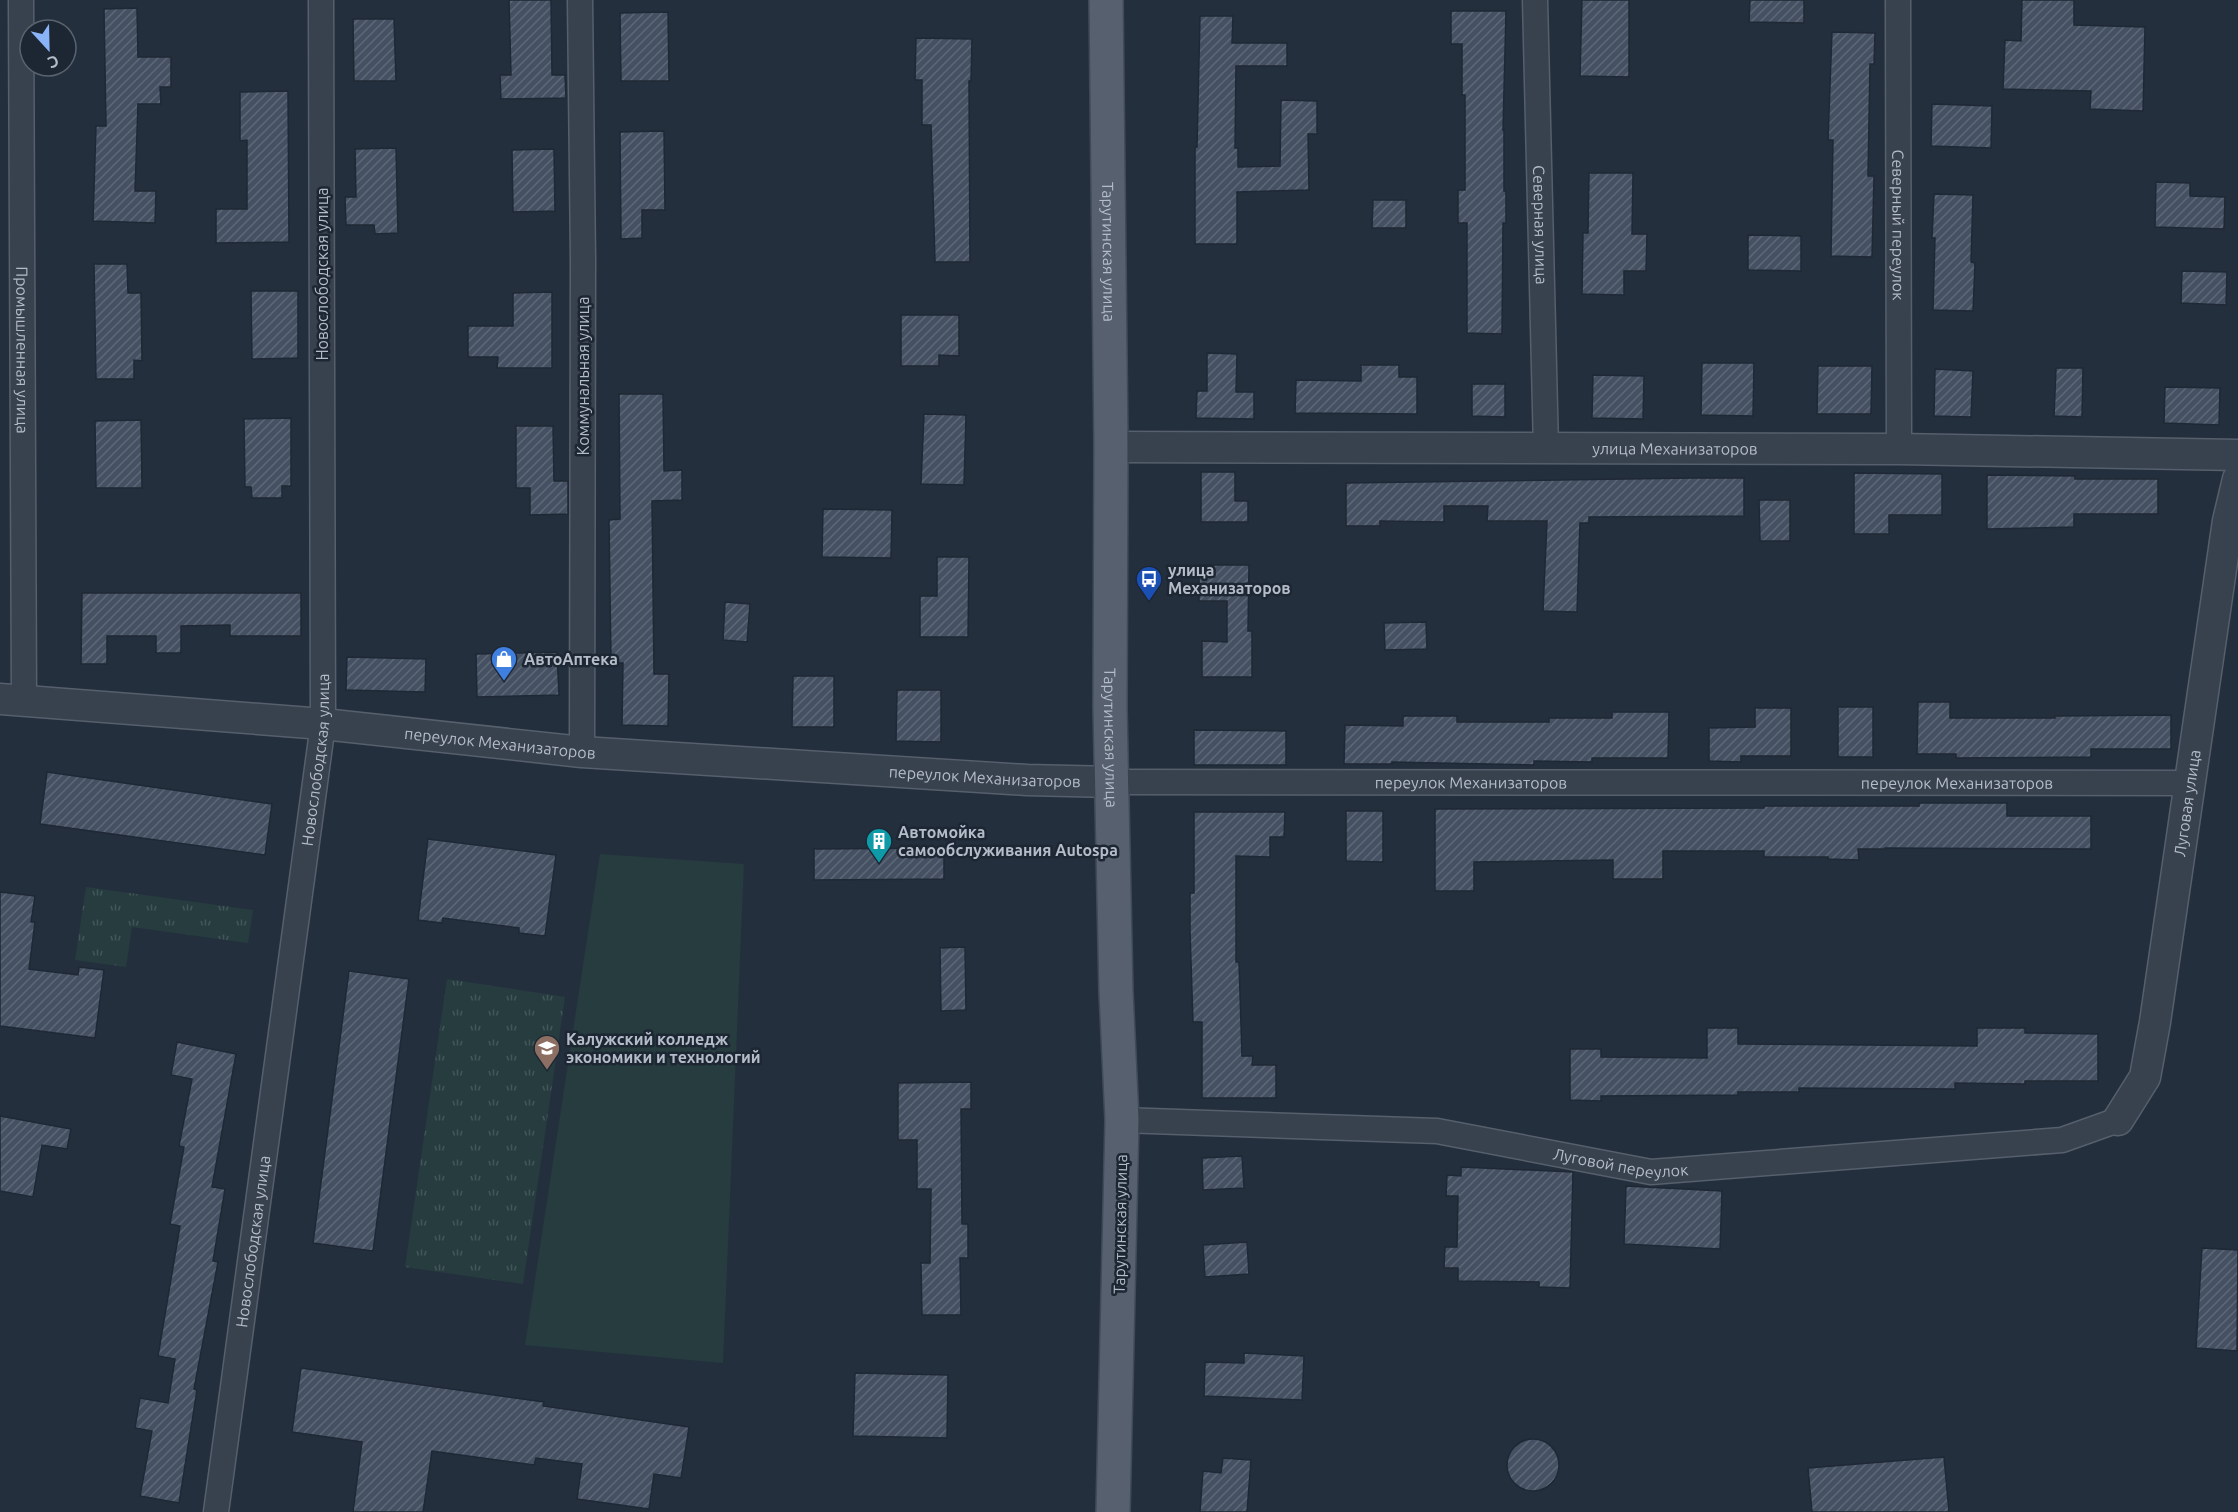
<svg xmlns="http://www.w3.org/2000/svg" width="2238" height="1512" font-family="Ubuntu,sans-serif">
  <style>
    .grass { fill: #263c3f }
    .park { fill: url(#park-tufts) }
    .building { fill: url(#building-hatch); stroke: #1f2835; stroke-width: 1.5 }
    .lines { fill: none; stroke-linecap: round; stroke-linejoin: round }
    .minor-casing { stroke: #565f6c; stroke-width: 27 }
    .tertiary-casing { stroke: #565f6c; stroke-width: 33 }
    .primary-casing { stroke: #414a57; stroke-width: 36 }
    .minor { stroke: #38414e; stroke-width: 24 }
    .tertiary { stroke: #38414e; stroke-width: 30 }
    .primary { stroke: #56606e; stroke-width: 33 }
    .labels { text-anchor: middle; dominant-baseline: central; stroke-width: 5; stroke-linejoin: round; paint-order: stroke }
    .street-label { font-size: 16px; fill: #b4bcc9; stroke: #1d2633 }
    .poi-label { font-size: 16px; font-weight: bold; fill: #b4bcc9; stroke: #1d2633; text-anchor: start }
  </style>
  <defs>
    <pattern id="park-tufts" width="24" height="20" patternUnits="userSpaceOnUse" patternTransform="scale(1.5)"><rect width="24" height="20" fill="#263c3f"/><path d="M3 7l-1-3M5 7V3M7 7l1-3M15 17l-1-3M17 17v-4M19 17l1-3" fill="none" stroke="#435659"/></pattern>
    <pattern id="building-hatch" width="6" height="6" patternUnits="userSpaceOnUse" patternTransform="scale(1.5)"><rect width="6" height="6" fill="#455162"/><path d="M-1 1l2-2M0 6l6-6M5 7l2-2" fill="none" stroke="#5d6877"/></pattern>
  </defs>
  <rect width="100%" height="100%" fill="#242f3e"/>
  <polygon class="grass" points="600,854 744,864 723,1363 525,1345"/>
  <g class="park">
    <polygon points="86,887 253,910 248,943 132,927 126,967 75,960"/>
    <polygon points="447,979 565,997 523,1284 405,1267"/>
  </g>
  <g class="building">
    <polygon points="509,0 551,0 552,75 565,75 566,98 501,99 500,75 511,75"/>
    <polygon points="1582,0 1629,0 1629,77 1580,76"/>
    <polygon points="1750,0 1804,0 1804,23 1749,22"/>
    <polygon points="2022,0 2074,0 2074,25 2145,27 2143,111 2090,109 2091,91 2003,89 2005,40 2021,41"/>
    <polygon points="137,8 138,57 171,57 171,87 160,87 161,104 138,104 135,191 156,191 155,223 93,221 96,126 106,126 104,9"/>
    <polygon points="1451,11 1506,11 1503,130 1504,130 1504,191 1506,191 1506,223 1503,223 1502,334 1467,333 1467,223 1458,223 1458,190 1465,190 1465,95 1462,95 1462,44 1451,44"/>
    <polygon points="668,12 669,81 621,81 620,13"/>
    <polygon points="1200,16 1233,16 1232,43 1287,43 1287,66 1236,66 1235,148 1238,148 1238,167 1280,166 1281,100 1317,101 1317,134 1308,134 1309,190 1237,192 1237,244 1195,244 1195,147 1197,147"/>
    <polygon points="353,19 394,19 396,81 354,81"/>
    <polygon points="1832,32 1875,33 1874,64 1870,64 1868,176 1874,176 1872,257 1831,256 1833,140 1828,140"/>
    <polygon points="916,38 972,39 971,81 969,81 970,262 935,262 931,125 922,125 922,80 915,80"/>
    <polygon points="288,91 289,242 216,243 216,209 247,209 247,140 240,141 240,92"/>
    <polygon points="1932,104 1992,106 1991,148 1931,146"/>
    <polygon points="664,131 665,210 642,210 642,238 621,239 620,132"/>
    <polygon points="396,148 398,233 375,234 374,225 346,225 345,197 356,197 355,149"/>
    <polygon points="554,149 555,211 513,212 512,150"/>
    <polygon points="1589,173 1633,173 1632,234 1647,234 1646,271 1624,271 1624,295 1582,294 1583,233 1588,233"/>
    <polygon points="2156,182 2190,183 2190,196 2225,197 2224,229 2155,227"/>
    <polygon points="1934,194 1973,195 1971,262 1975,263 1973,311 1933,310 1935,238 1932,238"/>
    <polygon points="1373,200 1406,200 1406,228 1372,228"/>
    <polygon points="1748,235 1801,236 1801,271 1748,270"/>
    <polygon points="94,264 127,264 128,293 141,293 142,361 134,360 134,379 96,379"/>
    <polygon points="2182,271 2227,272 2226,305 2181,303"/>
    <polygon points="251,291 298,291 298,358 252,359"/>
    <polygon points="552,292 552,368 497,368 498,357 468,357 468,326 513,326 513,293"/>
    <polygon points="901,315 959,315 959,356 939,355 939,366 901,366"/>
    <polygon points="1207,353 1237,354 1236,392 1254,392 1254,419 1196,418 1197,391 1207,391"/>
    <polygon points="1702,363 1754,363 1753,416 1701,415"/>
    <polygon points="1361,365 1399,365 1399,377 1417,377 1417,414 1295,413 1296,380 1361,381"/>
    <polygon points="1818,366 1872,366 1871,414 1817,414"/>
    <polygon points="2056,368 2083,368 2082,417 2054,416"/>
    <polygon points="1935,369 1973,371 1971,417 1934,416"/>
    <polygon points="1593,375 1644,376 1643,419 1592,418"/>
    <polygon points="1472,384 1505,384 1505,417 1472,416"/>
    <polygon points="2165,387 2220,388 2219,425 2164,423"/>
    <polygon points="619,394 663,394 664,471 682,470 682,500 652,501 654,674 669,674 668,726 622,725 623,663 611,663 609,520 620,519"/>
    <polygon points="924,414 966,415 964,485 921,484"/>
    <polygon points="291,418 291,486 282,486 282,498 252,498 251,487 245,487 244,419"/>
    <polygon points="141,420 142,488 96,488 95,421"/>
    <polygon points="516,426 553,426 554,481 568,481 568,514 530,515 530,488 516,488"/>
    <polygon points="1201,472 1235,472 1235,501 1248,501 1248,522 1201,522"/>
    <polygon points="1854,473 1942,474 1942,515 1889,515 1889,534 1854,534"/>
    <polygon points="1987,475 2075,476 2075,479 2158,479 2158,514 2074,514 2074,527 1987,529"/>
    <polygon points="1693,478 1744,478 1744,516 1589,517 1589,523 1580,523 1577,612 1543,611 1547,521 1487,521 1488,506 1444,506 1444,522 1380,521 1380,526 1346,526 1346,483"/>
    <polygon points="1759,500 1790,500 1790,541 1760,541"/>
    <polygon points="823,509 892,510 891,558 822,557"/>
    <polygon points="937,557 969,557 968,637 920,637 920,596 937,596"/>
    <polygon points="1199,565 1249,565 1248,631 1252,631 1252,677 1202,677 1202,641 1227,642 1227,601 1199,601"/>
    <polygon points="82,593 301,593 301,636 230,636 230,625 181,626 181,653 156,653 156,636 107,636 107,664 81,664"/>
    <polygon points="725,602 750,604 747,642 723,640"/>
    <polygon points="1426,622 1427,649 1385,650 1384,623"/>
    <polygon points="557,652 559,695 477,697 476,654"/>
    <polygon points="347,657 426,659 425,692 346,690"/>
    <polygon points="793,676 834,676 834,727 792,727"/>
    <polygon points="897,690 941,690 941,742 896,741"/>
    <polygon points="1918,702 1950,702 1950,718 2055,718 2055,716 2171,715 2171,749 2091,749 2091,757 1956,758 1956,754 1917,754"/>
    <rect x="1838" y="707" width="35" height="50"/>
    <polygon points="1755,708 1791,708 1791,756 1741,756 1741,762 1709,761 1709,728 1755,727"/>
    <polygon points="1612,712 1669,712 1668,758 1592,758 1592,762 1534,761 1534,765 1392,762 1392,764 1344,764 1345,725 1403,726 1403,716 1457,716 1457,722 1549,722 1549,718 1612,718"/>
    <polygon points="1194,730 1286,731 1286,765 1194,765"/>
    <polygon points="47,772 272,804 265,855 40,824"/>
    <polygon points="1919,803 2007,803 2007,816 2091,816 2091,849 1885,848 1885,849 1858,849 1859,860 1828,859 1828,857 1764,857 1764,851 1663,851 1663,879 1613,879 1613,860 1474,862 1474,891 1435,891 1435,809 1764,808 1764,806 1919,806"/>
    <polygon points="1346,811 1383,811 1383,862 1346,861"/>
    <polygon points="1194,812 1285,812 1284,837 1270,837 1270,857 1236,856 1236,962 1239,962 1242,1056 1253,1056 1252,1065 1276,1065 1276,1098 1202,1098 1202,1022 1193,1022 1190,931 1190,893 1194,893"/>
    <polygon points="428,839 556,855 545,936 519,933 519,928 443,918 442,923 418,920"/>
    <polygon points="944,848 944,879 814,880 814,849"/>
    <polygon points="0,892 35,896 31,922 35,922 29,969 78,975 79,967 104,970 95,1038 0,1026"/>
    <polygon points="965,947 966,1010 941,1011 940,948"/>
    <polygon points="349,971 409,979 373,1251 313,1243"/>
    <polygon points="1707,1028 1738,1028 1738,1044 1977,1046 1977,1028 2025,1028 2025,1033 2098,1034 2098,1081 2025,1081 2025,1084 1955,1083 1955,1089 1799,1088 1799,1092 1738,1092 1738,1095 1601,1096 1601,1101 1570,1100 1570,1049 1601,1049 1601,1057 1707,1058"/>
    <polygon points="177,1042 236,1054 212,1187 225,1189 213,1261 218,1262 194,1389 197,1390 179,1503 140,1496 152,1431 135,1428 140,1398 168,1403 175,1359 158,1356 180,1226 170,1224 184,1147 179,1146 192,1079 171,1075"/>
    <polygon points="971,1082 971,1109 961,1109 962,1224 968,1224 968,1258 960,1258 961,1315 922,1315 921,1263 930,1263 931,1189 917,1189 917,1140 898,1140 898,1083"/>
    <polygon points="0,1116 71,1129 67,1149 42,1145 33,1197 0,1191"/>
    <polygon points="1242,1156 1244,1188 1203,1190 1202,1158"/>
    <polygon points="1461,1167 1573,1172 1570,1288 1539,1287 1539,1282 1458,1281 1458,1268 1444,1268 1445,1247 1457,1247 1458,1196 1446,1196 1447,1175 1461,1176"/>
    <polygon points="1626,1186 1722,1191 1720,1249 1624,1244"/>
    <polygon points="1247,1242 1249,1274 1205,1277 1203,1245"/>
    <polygon points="2202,1248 2238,1250 2237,1351 2196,1348"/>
    <polygon points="1244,1353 1304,1356 1302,1400 1204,1396 1205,1362 1244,1363"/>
    <polygon points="301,1368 544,1402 543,1406 689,1427 681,1478 654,1474 649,1509 577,1499 582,1464 536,1458 534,1465 432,1451 423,1512 353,1512 362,1442 292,1432"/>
    <polygon points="855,1373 948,1375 947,1438 853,1436"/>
    <circle cx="1533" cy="1465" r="26"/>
    <polygon points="1944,1457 1949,1512 1812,1512 1808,1468"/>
    <polygon points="1223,1458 1251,1460 1247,1512 1200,1512 1203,1471 1221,1473"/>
  </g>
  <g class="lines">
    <g class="minor-casing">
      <g id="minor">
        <path id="s1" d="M21 0 24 700"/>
        <polyline points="580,0 583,261 582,752"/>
        <path id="s2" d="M1535 0 1546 449"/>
        <path id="s3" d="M1898 0 1899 449"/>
        <path id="s4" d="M1113 782 2189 783"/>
        <path id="s5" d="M1122 1120 1437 1131 1651 1172 2062 1140 2118 1120"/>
        <path id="s6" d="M216 1512 323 724 321 0"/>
      </g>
    </g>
    <g class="tertiary-casing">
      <g id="tertiary">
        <path id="s7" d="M1111 447 1899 449 2238 455"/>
        <path id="s8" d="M0 699 323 724 582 752 1027 780 1113 782"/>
        <path id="s9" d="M2118 1120 2145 1077 2155 1022 2228 521 2238 479"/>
      </g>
    </g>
    <g class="primary-casing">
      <g id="primary">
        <path id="s10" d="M1106 0 1111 447 1110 707 1116 992 1122 1120 1113 1512"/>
      </g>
    </g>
    <use href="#minor" class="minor"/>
    <use href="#tertiary" class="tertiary"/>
    <use href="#primary" class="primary"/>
  </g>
  <defs>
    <g id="bus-pin" transform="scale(1.35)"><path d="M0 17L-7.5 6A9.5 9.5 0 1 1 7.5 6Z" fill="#1a4fb4" stroke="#1d2633"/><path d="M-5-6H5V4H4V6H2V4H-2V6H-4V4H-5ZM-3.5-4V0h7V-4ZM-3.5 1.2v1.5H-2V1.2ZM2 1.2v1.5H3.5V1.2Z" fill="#fff"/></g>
    <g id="shop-pin" transform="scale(1.35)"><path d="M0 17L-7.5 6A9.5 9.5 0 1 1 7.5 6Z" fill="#3f7fe0" stroke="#1d2633"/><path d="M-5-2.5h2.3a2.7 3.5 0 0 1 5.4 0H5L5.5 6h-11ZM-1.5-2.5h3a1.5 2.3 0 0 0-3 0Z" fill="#fff"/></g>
    <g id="building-pin" transform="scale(1.35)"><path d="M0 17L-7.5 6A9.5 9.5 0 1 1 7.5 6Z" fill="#0f9aa8" stroke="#1d2633"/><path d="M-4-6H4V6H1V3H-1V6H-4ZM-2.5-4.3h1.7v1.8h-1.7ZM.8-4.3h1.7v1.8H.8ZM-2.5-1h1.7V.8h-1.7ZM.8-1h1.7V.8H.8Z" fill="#fff"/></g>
    <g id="university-pin" transform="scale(1.35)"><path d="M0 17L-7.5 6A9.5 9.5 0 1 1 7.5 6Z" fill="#8d6e63" stroke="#1d2633"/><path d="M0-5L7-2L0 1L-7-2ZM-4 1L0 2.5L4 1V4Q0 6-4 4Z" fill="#fff"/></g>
  </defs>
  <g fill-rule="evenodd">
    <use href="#bus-pin" x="1149" y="579"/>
    <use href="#shop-pin" x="504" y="659"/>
    <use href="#building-pin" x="879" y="841"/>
    <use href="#university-pin" x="547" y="1048"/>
  </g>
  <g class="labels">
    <g class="street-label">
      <text stroke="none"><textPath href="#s2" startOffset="225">Северная улица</textPath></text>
      <text stroke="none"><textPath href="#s3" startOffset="225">Северный переулок</textPath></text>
      <text stroke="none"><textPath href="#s10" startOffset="252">Тарутинская улица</textPath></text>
      <text transform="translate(322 274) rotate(-90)">Новослободская улица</text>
      <text stroke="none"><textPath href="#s1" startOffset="350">Промышленная улица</textPath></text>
      <text transform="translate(583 376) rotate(-90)">Коммунальная улица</text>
      <text stroke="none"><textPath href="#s7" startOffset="564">улица Механизаторов</textPath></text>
      <text stroke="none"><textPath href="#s10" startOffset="738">Тарутинская улица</textPath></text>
      <text stroke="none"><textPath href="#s8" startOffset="502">переулок Механизаторов</textPath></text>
      <text stroke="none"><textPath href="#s6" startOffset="759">Новослободская улица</textPath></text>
      <text stroke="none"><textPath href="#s8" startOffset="988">переулок Механизаторов</textPath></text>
      <text stroke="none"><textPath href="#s4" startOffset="358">переулок Механизаторов</textPath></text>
      <text stroke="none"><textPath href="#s4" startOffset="844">переулок Механизаторов</textPath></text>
      <text stroke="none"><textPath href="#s9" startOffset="328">Луговая улица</textPath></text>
      <text stroke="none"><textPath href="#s5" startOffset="502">Луговой переулок</textPath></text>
      <text transform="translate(1120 1224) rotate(-89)">Тарутинская улица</text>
      <text stroke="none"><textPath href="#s6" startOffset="273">Новослободская улица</textPath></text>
    </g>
    <g class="poi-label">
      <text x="1168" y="570">улица<tspan x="1168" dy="18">Механизаторов</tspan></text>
      <text x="524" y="659">АвтоАптека</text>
      <text x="898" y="832">Автомойка<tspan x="898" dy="18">самообслуживания Autospa</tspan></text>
      <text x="566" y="1039">Калужский колледж<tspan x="566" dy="18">экономики и технологий</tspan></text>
    </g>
  </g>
  <g transform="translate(48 48) rotate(158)"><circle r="28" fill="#1d2633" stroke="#59626f" stroke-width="1.5"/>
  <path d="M0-4.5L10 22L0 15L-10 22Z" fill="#8ab4f8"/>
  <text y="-9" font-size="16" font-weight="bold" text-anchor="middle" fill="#b4bcc9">С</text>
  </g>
</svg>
